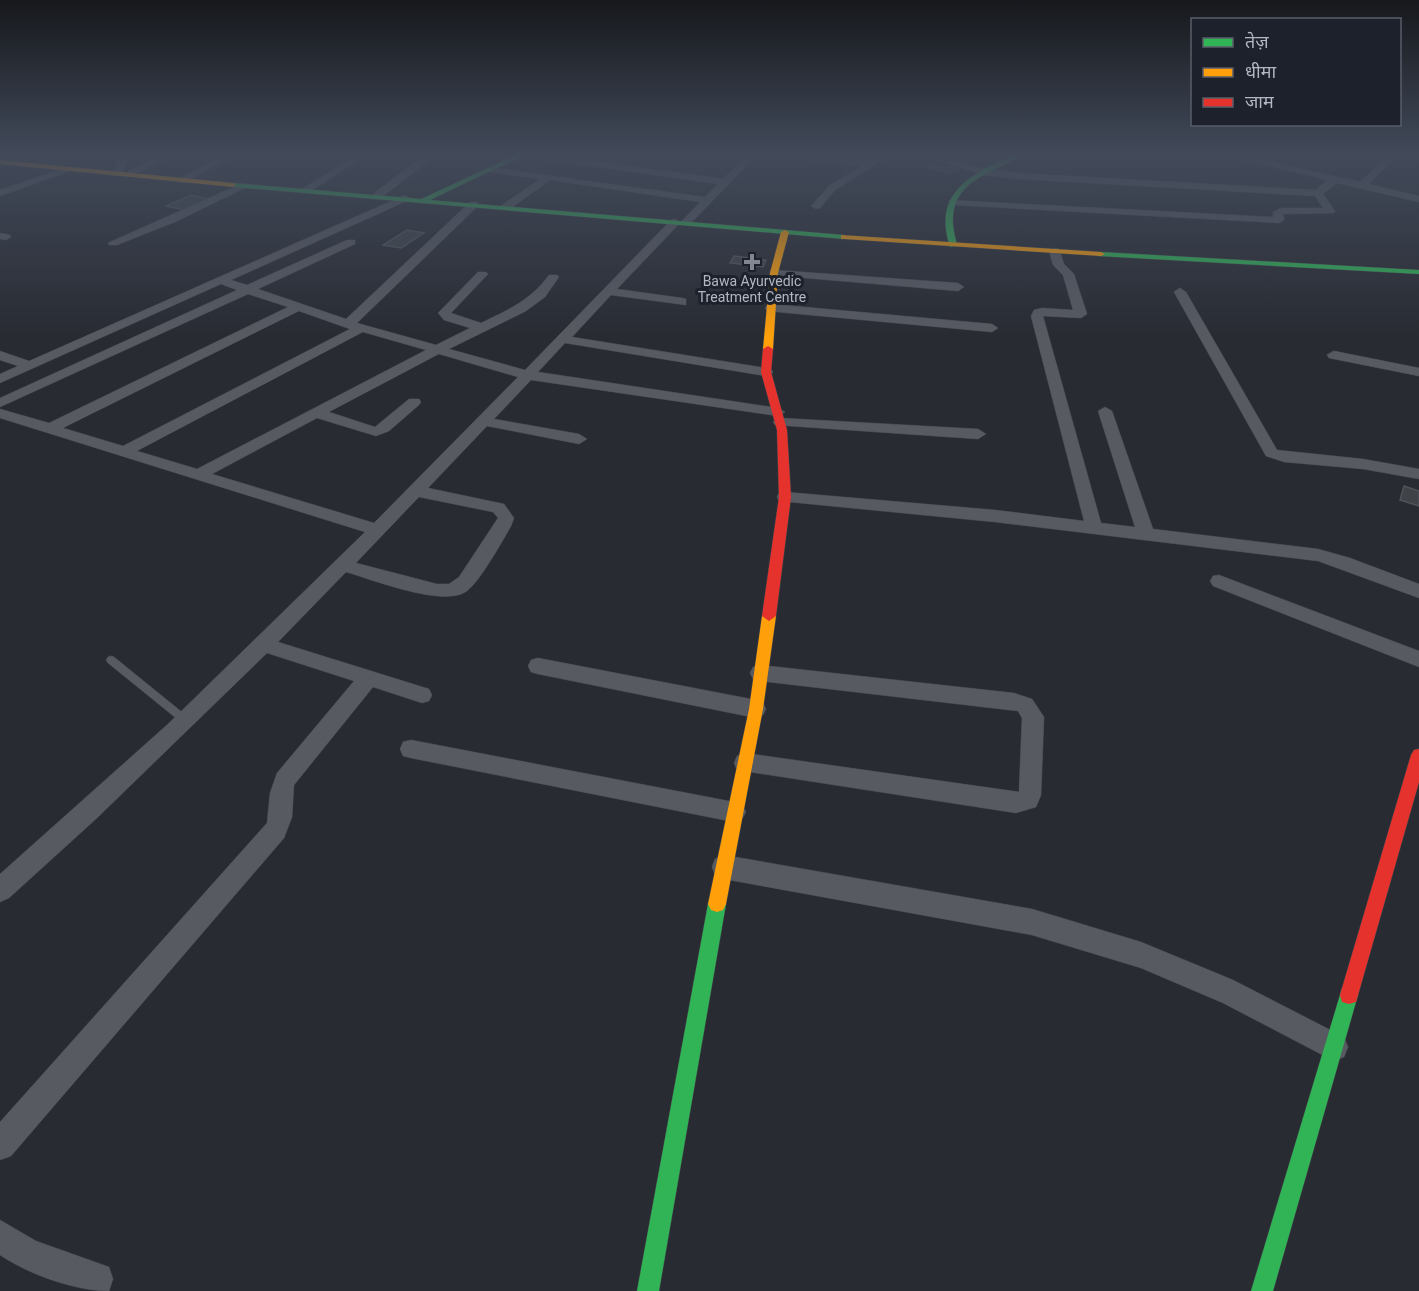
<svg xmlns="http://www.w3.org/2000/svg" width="1419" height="1291" font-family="Roboto,'Noto Sans Devanagari',sans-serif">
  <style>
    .building { fill: #3f4247; stroke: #4f535a; stroke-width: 1.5 }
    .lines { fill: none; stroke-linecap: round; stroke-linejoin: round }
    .lane-casing { stroke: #44464c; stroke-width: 1 }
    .street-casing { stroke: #44464c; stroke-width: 1 }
    .fast-casing { stroke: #44464c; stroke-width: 1 }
    .slow-casing { stroke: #44464c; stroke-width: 1 }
    .jam-casing { stroke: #44464c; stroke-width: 1 }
    .lane { fill: #575a61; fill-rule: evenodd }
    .street { fill: #575a61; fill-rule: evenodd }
    .fast { fill: #30b455; fill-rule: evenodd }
    .slow { fill: #ff9f0a; fill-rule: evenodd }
    .jam { fill: #e5322d; fill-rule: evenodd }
    .poi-dot { fill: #828690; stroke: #1c212c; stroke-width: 2 }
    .labels { text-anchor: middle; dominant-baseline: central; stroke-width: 6; stroke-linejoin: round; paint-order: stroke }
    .far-poi-label { font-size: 14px; fill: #b2b7c3; stroke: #1c212c }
  </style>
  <rect width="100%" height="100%" fill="#282b32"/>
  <g class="building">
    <polygon points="932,164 945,168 950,166 959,168 949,173 927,167"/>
    <polygon points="191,195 208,199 184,210 166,206"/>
    <polygon points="407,230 424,233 401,248 383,245"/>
    <polygon points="734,256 766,260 763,267 730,263"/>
    <polygon points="1404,486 1419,491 1419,506 1400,500"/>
  </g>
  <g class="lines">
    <g class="lane-casing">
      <polygon id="lane" points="111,656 114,657 188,717 190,720 188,723 185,724 182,723 108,663 106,660 108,657"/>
    </g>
    <g class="street-casing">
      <g id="street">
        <polygon points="122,155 131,155 121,175 115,175 113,173"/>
        <polygon points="160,155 172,155 132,176 124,174"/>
        <polygon points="224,155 236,155 183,183 175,181"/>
        <polygon points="356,155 367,155 309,192 301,190"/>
        <polygon points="425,155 436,155 381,198 373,198 373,194"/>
        <polygon points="530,155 554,155 723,179 747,155 757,155 690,224 686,225 681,222 700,202 550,180 510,209 502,209 502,205 540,179 490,172 487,171 487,167 705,197 718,184 535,158"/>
        <polygon points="793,155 819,155 869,161 880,155 891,155 835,190 820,208 816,209 811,206 829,186 862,166 798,158"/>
        <polygon points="918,155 933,155 985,169 1018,173 1316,190 1327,180 1226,155 1242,155 1360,182 1389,155 1398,155 1369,184 1419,196 1419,202 1337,183 1323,194 1335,211 1334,213 1283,214 1284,220 1279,223 953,205 949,204 949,200 1273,217 1273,212 1281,208 1323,208 1315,196 1018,179 984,175"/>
        <polygon points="68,167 76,169 0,196 0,190"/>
        <polygon points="243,183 251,185 175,222 117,245 109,245 108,243"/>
        <path d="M405 195 410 198 409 200 231 280 247 285 347 240H355V244L258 289 346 319 470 202H478V206L357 323 436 345 470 328 444 320 438 313 478 272H486L488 274 451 313 481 323C508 310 531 300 549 275H557L559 277 545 297 526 311 449 349 525 370 671 220 675 219 680 222 679 224 617 289 682 298 686 299V305L611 295 572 337 766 368 771 369 773 372 771 375 766 376 565 343 538 372 778 408 785 412 778 416 531 380 494 419 579 434 587 439 579 444 487 426 428 488 504 504 514 518 511 526C502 542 480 581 467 591 444 608 374 580 346 572L278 642 429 689 432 695 429 701 422 703 373 687 294 785 292 817 284 838 11 1156 0 1160V1122L267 823 270 793 277 773 354 681 267 653 97 818 9 898 0 902V874L168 724 365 532 0 418V409L49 423 288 307 248 294 0 407V398L237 290 221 284 0 383V374L18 366 0 360V351L29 361ZM299 311 350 329 123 446 63 428ZM363 332 426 350 197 469 137 451ZM439 354 518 377 374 523 212 474 317 418 376 436 389 431 419 405 421 402 419 399H409L375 427 329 412ZM419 497 493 512 498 518 459 577 449 584H437L356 563Z"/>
        <polygon points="0,233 10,235 11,237 6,240 0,239"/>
        <polygon points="1055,248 1059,249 1064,264 1074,274 1087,314 1081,318 1043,316 1101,523 1135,527 1098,411 1105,407 1112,411 1153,529 1318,549 1350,558 1419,584 1419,598 1318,561 995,522 779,501 777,497 779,493 785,492 995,510 1084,521 1031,316 1034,310 1042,308 1073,310 1063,275 1053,265 1049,251"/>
        <polygon points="774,270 958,283 964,287 958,291 770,275 770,271"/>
        <polygon points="1180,288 1186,292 1277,450 1363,459 1419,469 1419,479 1363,469 1284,462 1266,456 1174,292"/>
        <polygon points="771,304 992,324 998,328 992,332 767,311 765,308 767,305"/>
        <polygon points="1334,351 1419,368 1419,376 1329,358 1327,355"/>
        <polygon points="780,418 978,429 986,434 978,439 775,425 773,422"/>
        <polygon points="1219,575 1419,651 1419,667 1213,586 1210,581 1213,576"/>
        <polygon points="538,658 756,700 763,703 766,709 763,715 756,718 538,674 531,672 528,666 531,660"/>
        <polygon points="760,665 1014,693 1032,699 1044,717 1041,795 1036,807 1016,813 737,770 734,763 737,756 745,753 1019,792 1022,718 1018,711 760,681 753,679 750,673 753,667"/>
        <polygon points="411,740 734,802 742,805 746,812 742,819 734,822 411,758 403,756 400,749 403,742"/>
        <polygon points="724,855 1032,909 1141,942 1233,980 1344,1037 1348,1047 1344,1057 1334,1061 1223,1003 1141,968 1032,935 724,879 715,875 712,867 715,859"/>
        <path d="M0 1220 36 1241 109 1267 113 1279 109 1291C75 1291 28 1274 0 1255Z"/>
      </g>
    </g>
    <g class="fast-casing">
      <g id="fast">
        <polygon points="516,155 524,155 430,200 844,235 848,237 844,239 233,187 230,185 233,183 421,199"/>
        <path d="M1013 155H1021C996 173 956 178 953 216 952 226 955 236 957 245L950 247C932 193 971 174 1013 155Z"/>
        <polygon points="1101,252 1419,270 1419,274 1098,256 1097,254"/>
        <polygon points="717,896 723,898 726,904 659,1291 637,1291 708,904 711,898"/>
        <polygon points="1349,986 1356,988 1358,995 1273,1291 1251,1291 1340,995 1342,988"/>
      </g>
    </g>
    <g class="slow-casing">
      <g id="slow">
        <polygon points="0,160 233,183 236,185 233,187 0,164"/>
        <polygon points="785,230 789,232 778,273 773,349 768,352 763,349 770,273 781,232"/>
        <polygon points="841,235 1101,252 1105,254 1101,256 844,239 841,239"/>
        <polygon points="769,611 776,616 763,709 726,904 723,910 717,912 711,910 708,904 749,709 762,616"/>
      </g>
    </g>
    <g class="jam-casing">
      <g id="jam">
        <polygon points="768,346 773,349 771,372 787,430 791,497 776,616 769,621 762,616 779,497 777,430 761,372 763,349"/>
        <polygon points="1419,749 1419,782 1358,995 1356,1002 1349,1004 1342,1002 1340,995 1411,755 1414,750"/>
      </g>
    </g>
    <use href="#lane" class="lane"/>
    <use href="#street" class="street"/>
    <use href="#fast" class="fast"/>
    <use href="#slow" class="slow"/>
    <use href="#jam" class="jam"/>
  </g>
  <linearGradient id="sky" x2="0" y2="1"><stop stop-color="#16181c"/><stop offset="0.46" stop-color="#424a5a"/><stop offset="1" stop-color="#424a5a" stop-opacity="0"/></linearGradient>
  <rect width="1419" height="336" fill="url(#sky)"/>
  <path class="poi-dot" d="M749 253h6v6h6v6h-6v6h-6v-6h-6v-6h6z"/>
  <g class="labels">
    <g class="far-poi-label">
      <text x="752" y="281">Bawa Ayurvedic<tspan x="752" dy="16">Treatment Centre</tspan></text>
    </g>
  </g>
  <rect x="1191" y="18" width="210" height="108" fill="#1c212c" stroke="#585d68" stroke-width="1.5"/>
  <rect x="1203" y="38" width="30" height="9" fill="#30b455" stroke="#585d68" stroke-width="1.5"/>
  <text x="1245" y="48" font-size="18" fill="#b2b7c3">तेज़</text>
  <rect x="1203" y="68" width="30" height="9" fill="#ff9f0a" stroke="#585d68" stroke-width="1.5"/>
  <text x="1245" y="78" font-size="18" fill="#b2b7c3">धीमा</text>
  <rect x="1203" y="98" width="30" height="9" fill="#e5322d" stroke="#585d68" stroke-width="1.5"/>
  <text x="1245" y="108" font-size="18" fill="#b2b7c3">जाम</text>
</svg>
